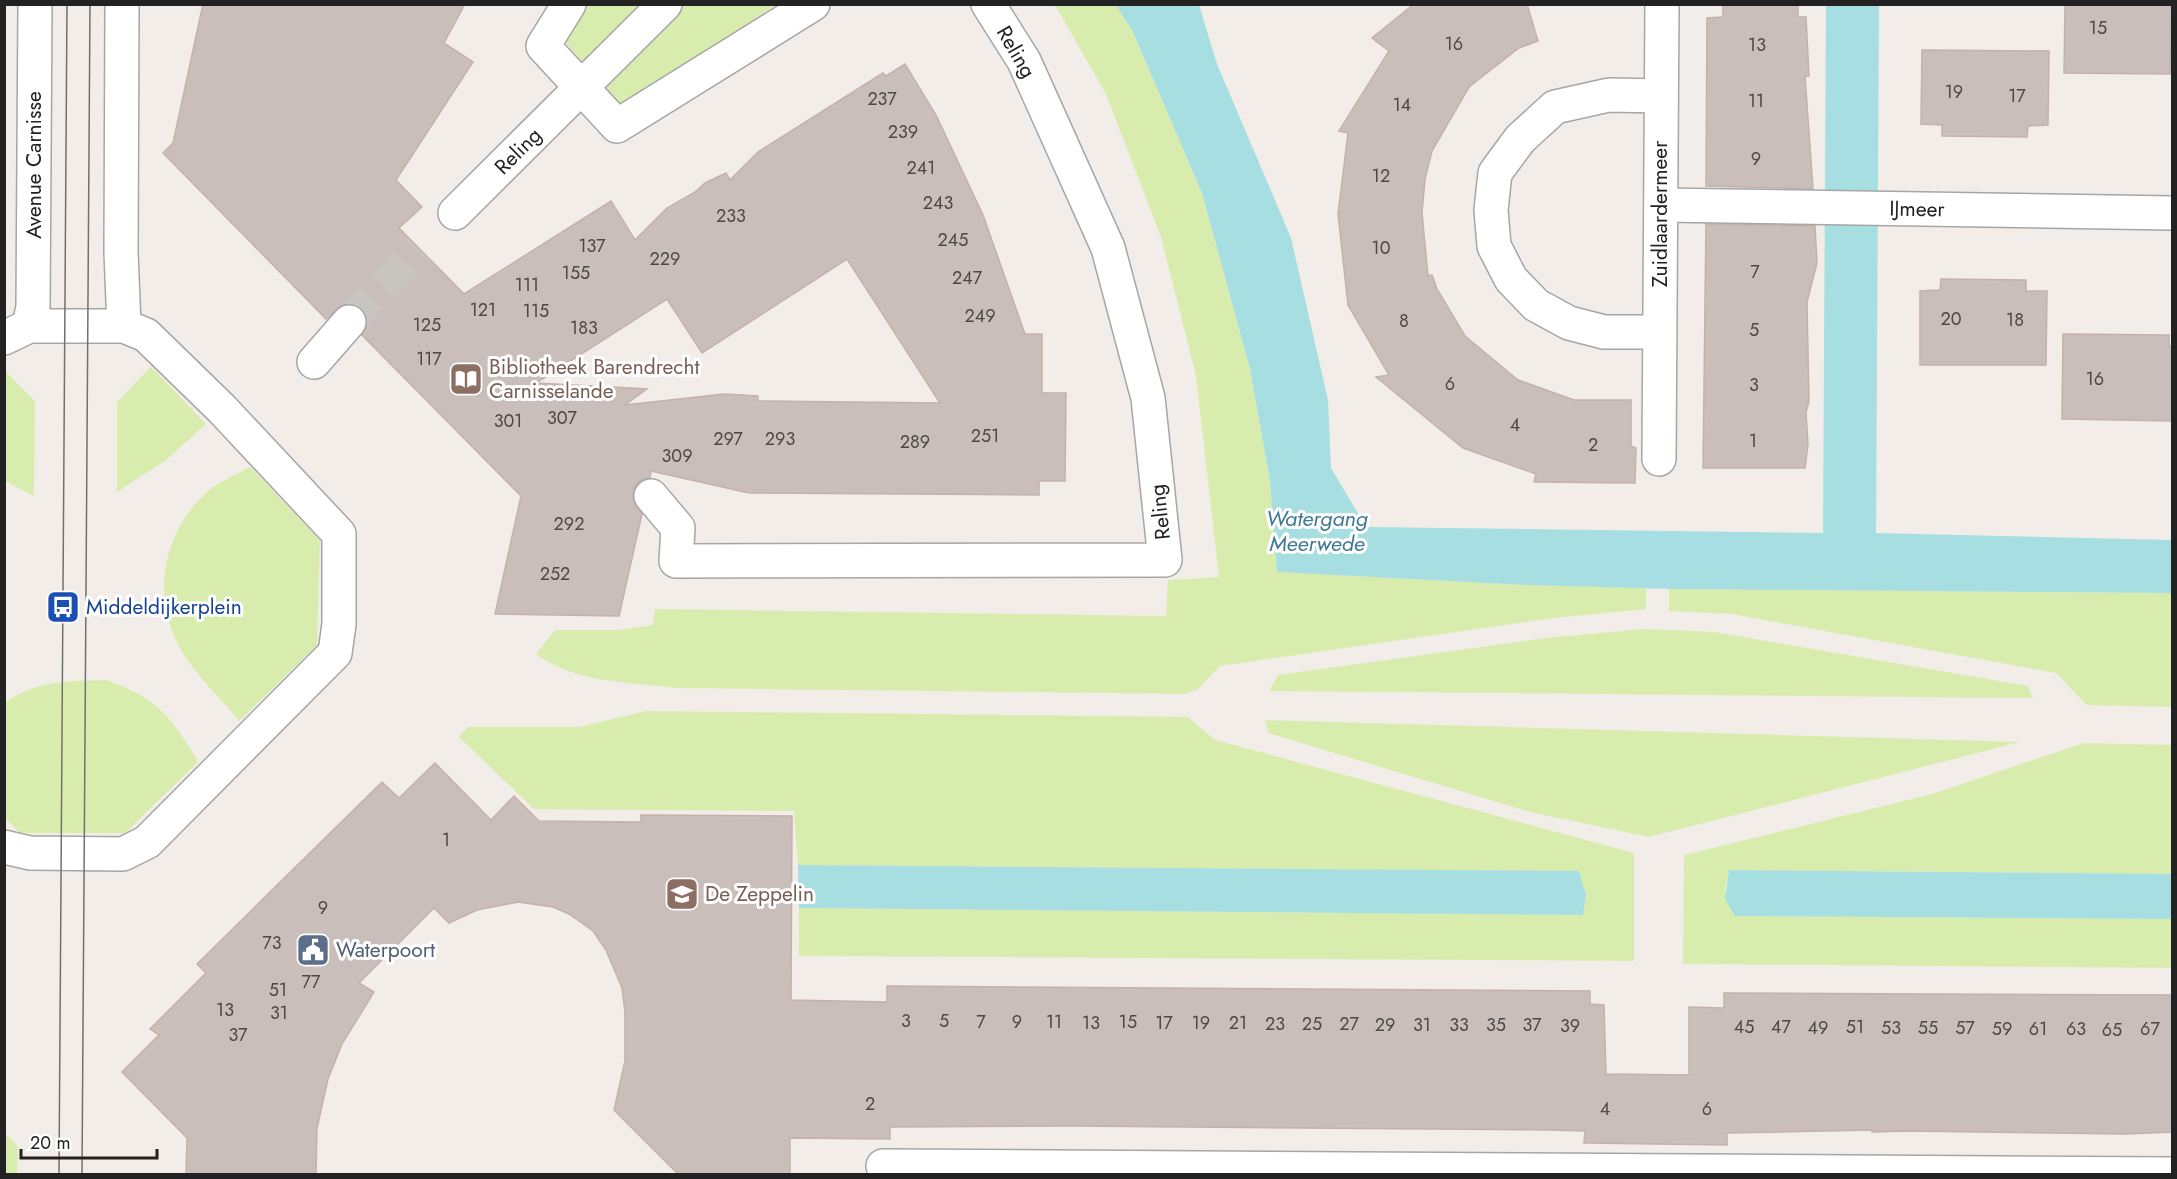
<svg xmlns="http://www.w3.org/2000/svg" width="2177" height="1179" font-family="Jost,sans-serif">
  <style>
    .grass { fill: #d8edad }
    .water { fill: #a7dee1 }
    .building { fill: #cabebb; stroke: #c5b1aa; stroke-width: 1.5; fill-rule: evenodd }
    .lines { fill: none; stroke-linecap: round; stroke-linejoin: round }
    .street-tunnel { stroke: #c8c4c0; stroke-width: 33; stroke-dasharray: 33 16; stroke-linecap: butt }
    .street-casing { stroke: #a6a6a6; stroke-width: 36 }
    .street { stroke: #fff; stroke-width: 33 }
    .tram { stroke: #707070; stroke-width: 1.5 }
    .labels { text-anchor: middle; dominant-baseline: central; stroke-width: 6; stroke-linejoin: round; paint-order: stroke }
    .number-label { font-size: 18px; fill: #4c4948 }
    .street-label { font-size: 21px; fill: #222; stroke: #fff }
    .education-label { font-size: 21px; fill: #785e54; stroke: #fff; text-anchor: start }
    .transit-label { font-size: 21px; fill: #164399; stroke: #fff; text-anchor: start }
    .service-label { font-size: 21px; fill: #4e5e75; stroke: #fff; text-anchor: start }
    .water-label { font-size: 22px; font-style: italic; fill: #3e7995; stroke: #fff }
  </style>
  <rect width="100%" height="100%" fill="#f2ede8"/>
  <g class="grass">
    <polygon points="585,5 647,5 586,66 562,38"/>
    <polygon points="679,5 776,5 620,106 598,82"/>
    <path d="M1055 5H1116L1133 32 1202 193 1250 369 1270 481 1277 572 1528 585 1646 588V609L1554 618 1220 666 1198 689 1185 694 677 688C629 682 575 683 536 654L555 630H619L653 625 655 609 1166 616 1168 580 1219 577 1196 376 1161 237 1106 94Z"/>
    <polygon points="151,367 206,424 166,460 117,492 117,402"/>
    <polygon points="5,371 35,401 34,496 5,481"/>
    <path d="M250 467 320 540 317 645 239 721C221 699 199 678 184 655 150 601 161 535 206 493 218 482 236 475 250 467Z"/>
    <polygon points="1669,589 2172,593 2172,707 2087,705 2056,673 1732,614 1669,611"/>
    <polygon points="1644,629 1714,632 2028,686 2033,698 1269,691 1278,675 1546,638"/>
    <path d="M106 680C157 698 172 717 198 762L125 833H20L5 818V703C36 680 68 681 106 680Z"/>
    <polygon points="646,711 1188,717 1215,740 1634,853 1634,961 799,956 799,908 1582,915 1586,895 1578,871 798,865 794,811 534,809 459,737 468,727 579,727"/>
    <polygon points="1265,720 2020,742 1649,837 1530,812 1268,733"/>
    <polygon points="2084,743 2172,745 2172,874 1729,870 1725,890 1735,916 2172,919 2172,968 1683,964 1684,855 1932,794"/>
    <polygon points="4,1132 18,1146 17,1174 5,1174"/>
  </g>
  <g class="water">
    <polygon points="1116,5 1199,5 1217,64 1291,238 1328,400 1331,468 1366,527 1823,533 1826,5 1879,5 1876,533 2172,540 2172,593 1669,589 1528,585 1277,572 1270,481 1250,369 1202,193 1133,32"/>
    <polygon points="798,865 1579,871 1586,895 1583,915 799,908"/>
    <polygon points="1729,870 2172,874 2172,919 1735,916 1725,899"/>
  </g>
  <g class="building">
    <path d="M203 4H465L444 43 473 62 396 180 422 207 399 228 464 294 611 201 635 240 667 208 695 192 705 183 726 173 730 180 758 152 883 73 886 76 905 64 936 115 983 215 1025 334H1042V393H1066L1065 481H1039V495L749 493 651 471 650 478 639 481 633 490V500L642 514 619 616 495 614 521 496 362 335 367 325 366 315 362 308 353 304H344L326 319 163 153 173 143ZM847 259 940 403 758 401V396L724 394 625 405 647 389 536 383 667 299 702 353Z"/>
    <polygon points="1414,4 1527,4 1538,41 1519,48 1469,87 1432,151 1425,179 1422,213 1428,276 1432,275 1437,289 1465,336 1518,380 1574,400 1631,400 1631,446 1636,448 1635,483 1534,482 1536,474 1463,448 1376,377 1389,375 1348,305 1338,214 1348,133 1339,131 1389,51 1372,38"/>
    <polygon points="1723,4 1798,4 1798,17 1806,17 1809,76 1805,76 1813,189 1706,186 1707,18 1723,17"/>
    <polygon points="2065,4 2172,4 2170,74 2064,73"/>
    <polygon points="1922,50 2049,51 2048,125 2028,126 2027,137 1942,136 1942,125 1921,124"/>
    <polygon points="1706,224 1815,226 1817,263 1807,302 1809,402 1806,412 1808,444 1805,468 1703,468"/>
    <polygon points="1941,279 2026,280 2026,291 2047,291 2046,365 1920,365 1920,291 1940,290"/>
    <polygon points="2063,334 2169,335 2169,346 2172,346 2172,421 2062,419"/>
    <polygon points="435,763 491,820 514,796 539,821 641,822 641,815 792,816 791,1000 887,1002 887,986 1590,991 1590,1004 1604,1005 1606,1074 1689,1075 1689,1007 1724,1008 1724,993 2172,995 2172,1132 2125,1134 1909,1131 1872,1132 1872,1130 1727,1133 1727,1145 1584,1143 1585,1131 1550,1130 1072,1126 890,1127 890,1139 790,1138 790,1174 678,1174 614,1110 625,1061 625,1012 622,988 606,950 593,931 569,914 553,907 518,902 477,910 449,923 434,908 359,983 374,992 342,1044 328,1079 317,1128 316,1174 186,1174 187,1138 122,1072 159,1035 150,1029 206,973 197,964 382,782 399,798"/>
  </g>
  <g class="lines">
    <polyline class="street-tunnel" points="349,322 419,249"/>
    <g class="street-casing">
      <g id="street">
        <polyline points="122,4 121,252 124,326"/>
        <polyline points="569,4 543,46 617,126 813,4"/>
        <polyline points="1661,205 2172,213"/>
        <polyline points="455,213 665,4"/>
        <polyline points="29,326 33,307 35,4"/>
        <polyline points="1659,332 1604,332 1569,323 1536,305 1511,279 1494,246 1491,210 1495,173 1520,139 1555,107 1609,95 1661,96"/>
        <polyline points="4,338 29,326 124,326 146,335 222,409 339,534 339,624 335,653 147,842 123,854 30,853 4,847"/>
        <polyline points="314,362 349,322"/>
        <polyline points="1659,459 1662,4"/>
        <polyline points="651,496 678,528 676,561 1165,560 1148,398 1108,248 1024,61 988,4"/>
        <polyline points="883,1166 2172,1174"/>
      </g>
    </g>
    <use href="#street" class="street"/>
    <g class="tram">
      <polyline points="59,1174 67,4"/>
      <polyline points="82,1174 90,4"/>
    </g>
  </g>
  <defs>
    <g id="library-square" transform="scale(1.725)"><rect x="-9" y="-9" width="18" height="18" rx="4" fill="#8d6e63" stroke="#fff"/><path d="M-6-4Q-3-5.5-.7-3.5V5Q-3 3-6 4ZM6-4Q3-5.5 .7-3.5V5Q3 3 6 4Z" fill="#fff"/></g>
    <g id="bus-square" transform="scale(1.725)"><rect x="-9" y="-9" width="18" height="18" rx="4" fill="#1a4fb4" stroke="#fff"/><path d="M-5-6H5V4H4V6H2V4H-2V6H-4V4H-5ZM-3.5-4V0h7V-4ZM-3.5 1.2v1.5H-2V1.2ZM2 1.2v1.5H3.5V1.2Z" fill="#fff"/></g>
    <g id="school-square" transform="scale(1.725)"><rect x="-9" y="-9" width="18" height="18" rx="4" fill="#8d6e63" stroke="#fff"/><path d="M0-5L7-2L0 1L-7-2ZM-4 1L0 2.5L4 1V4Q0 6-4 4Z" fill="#fff"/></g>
    <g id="civic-square" transform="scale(1.725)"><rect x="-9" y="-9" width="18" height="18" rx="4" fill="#5c6f8a" stroke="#fff"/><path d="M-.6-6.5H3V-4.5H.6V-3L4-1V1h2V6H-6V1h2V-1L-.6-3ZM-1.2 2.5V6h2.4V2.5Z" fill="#fff"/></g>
  </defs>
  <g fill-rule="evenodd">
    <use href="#library-square" x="466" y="379"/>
    <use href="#bus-square" x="63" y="607"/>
    <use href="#school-square" x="682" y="894"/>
    <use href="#civic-square" x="313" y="950"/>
  </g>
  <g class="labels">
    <g class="number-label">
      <text x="2098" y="28">15</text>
      <text x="1454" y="44">16</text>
      <text x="1757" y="45">13</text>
      <text x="1954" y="92">19</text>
      <text x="2017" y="96">17</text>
      <text x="882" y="99">237</text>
      <text x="1756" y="101">11</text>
      <text x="1402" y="105">14</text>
      <text x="903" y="132">239</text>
      <text x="1756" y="159">9</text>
      <text x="921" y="168">241</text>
      <text x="1381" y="176">12</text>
      <text x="938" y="203">243</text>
      <text x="731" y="216">233</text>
      <text x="953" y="240">245</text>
      <text x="592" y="246">137</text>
      <text x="1381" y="248">10</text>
      <text x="665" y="259">229</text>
      <text x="1755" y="272">7</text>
      <text x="576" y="273">155</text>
      <text x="967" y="278">247</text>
      <text x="527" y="285">111</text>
      <text x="483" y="310">121</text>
      <text x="536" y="311">115</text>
      <text x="980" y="316">249</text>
      <text x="1951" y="319">20</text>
      <text x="2015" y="320">18</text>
      <text x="1404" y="321">8</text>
      <text x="427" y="325">125</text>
      <text x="584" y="328">183</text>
      <text x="1754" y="330">5</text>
      <text x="429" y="359">117</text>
      <text x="2095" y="379">16</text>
      <text x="1450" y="384">6</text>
      <text x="1754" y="385">3</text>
      <text x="562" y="418">307</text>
      <text x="508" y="421">301</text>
      <text x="1515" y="425">4</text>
      <text x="985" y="436">251</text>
      <text x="728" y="439">297</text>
      <text x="780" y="439">293</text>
      <text x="1753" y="441">1</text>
      <text x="915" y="442">289</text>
      <text x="1593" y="445">2</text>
      <text x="677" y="456">309</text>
      <text x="569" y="524">292</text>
      <text x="555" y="574">252</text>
      <text x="446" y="840">1</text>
      <text x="323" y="908">9</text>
      <text x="272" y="943">73</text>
      <text x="311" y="982">77</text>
      <text x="278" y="990">51</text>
      <text x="225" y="1010">13</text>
      <text x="279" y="1013">31</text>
      <text x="906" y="1021">3</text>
      <text x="944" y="1021">5</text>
      <text x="981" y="1022">7</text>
      <text x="1017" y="1022">9</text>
      <text x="1054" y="1022">11</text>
      <text x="1128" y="1022">15</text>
      <text x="1091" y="1023">13</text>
      <text x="1164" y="1023">17</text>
      <text x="1201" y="1023">19</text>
      <text x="1238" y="1023">21</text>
      <text x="1275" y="1024">23</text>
      <text x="1312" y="1024">25</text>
      <text x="1349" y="1024">27</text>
      <text x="1385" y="1025">29</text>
      <text x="1422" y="1025">31</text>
      <text x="1459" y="1025">33</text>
      <text x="1496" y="1025">35</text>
      <text x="1532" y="1025">37</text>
      <text x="1570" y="1026">39</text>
      <text x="1744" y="1027">45</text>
      <text x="1781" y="1027">47</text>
      <text x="1855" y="1027">51</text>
      <text x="1818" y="1028">49</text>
      <text x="1891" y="1028">53</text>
      <text x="1928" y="1028">55</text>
      <text x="1965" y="1028">57</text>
      <text x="2002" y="1029">59</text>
      <text x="2038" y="1029">61</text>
      <text x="2076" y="1029">63</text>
      <text x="2150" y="1029">67</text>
      <text x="2112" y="1030">65</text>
      <text x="238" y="1035">37</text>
      <text x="870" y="1104">2</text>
      <text x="1605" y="1109">4</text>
      <text x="1707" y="1109">6</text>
    </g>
    <g class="street-label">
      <text transform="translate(1016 52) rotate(60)">Reling</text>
      <text transform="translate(518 151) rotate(-45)">Reling</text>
      <text transform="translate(34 165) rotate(-90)">Avenue Carnisse</text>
      <text transform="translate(1917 209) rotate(1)">IJmeer</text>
      <text transform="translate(1660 214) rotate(-90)">Zuidlaardermeer</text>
      <text transform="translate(1160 512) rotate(-96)">Reling</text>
    </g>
    <g class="education-label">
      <text x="489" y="367">Bibliotheek Barendrecht<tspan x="489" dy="24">Carnisselande</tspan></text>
      <text x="705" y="894">De Zeppelin</text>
    </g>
    <g class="transit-label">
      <text x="86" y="607">Middeldijkerplein</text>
    </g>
    <g class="service-label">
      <text x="336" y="950">Waterpoort</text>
    </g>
    <g class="water-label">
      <text x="1317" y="518">Watergang<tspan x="1317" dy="25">Meerwede</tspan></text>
    </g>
  </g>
  <rect width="2177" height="1179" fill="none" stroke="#222222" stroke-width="12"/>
  <path d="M21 1149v9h136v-9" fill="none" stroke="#222222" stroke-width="3"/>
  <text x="30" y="1149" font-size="18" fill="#222222" stroke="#ffffff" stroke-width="4.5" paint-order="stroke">20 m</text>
</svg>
